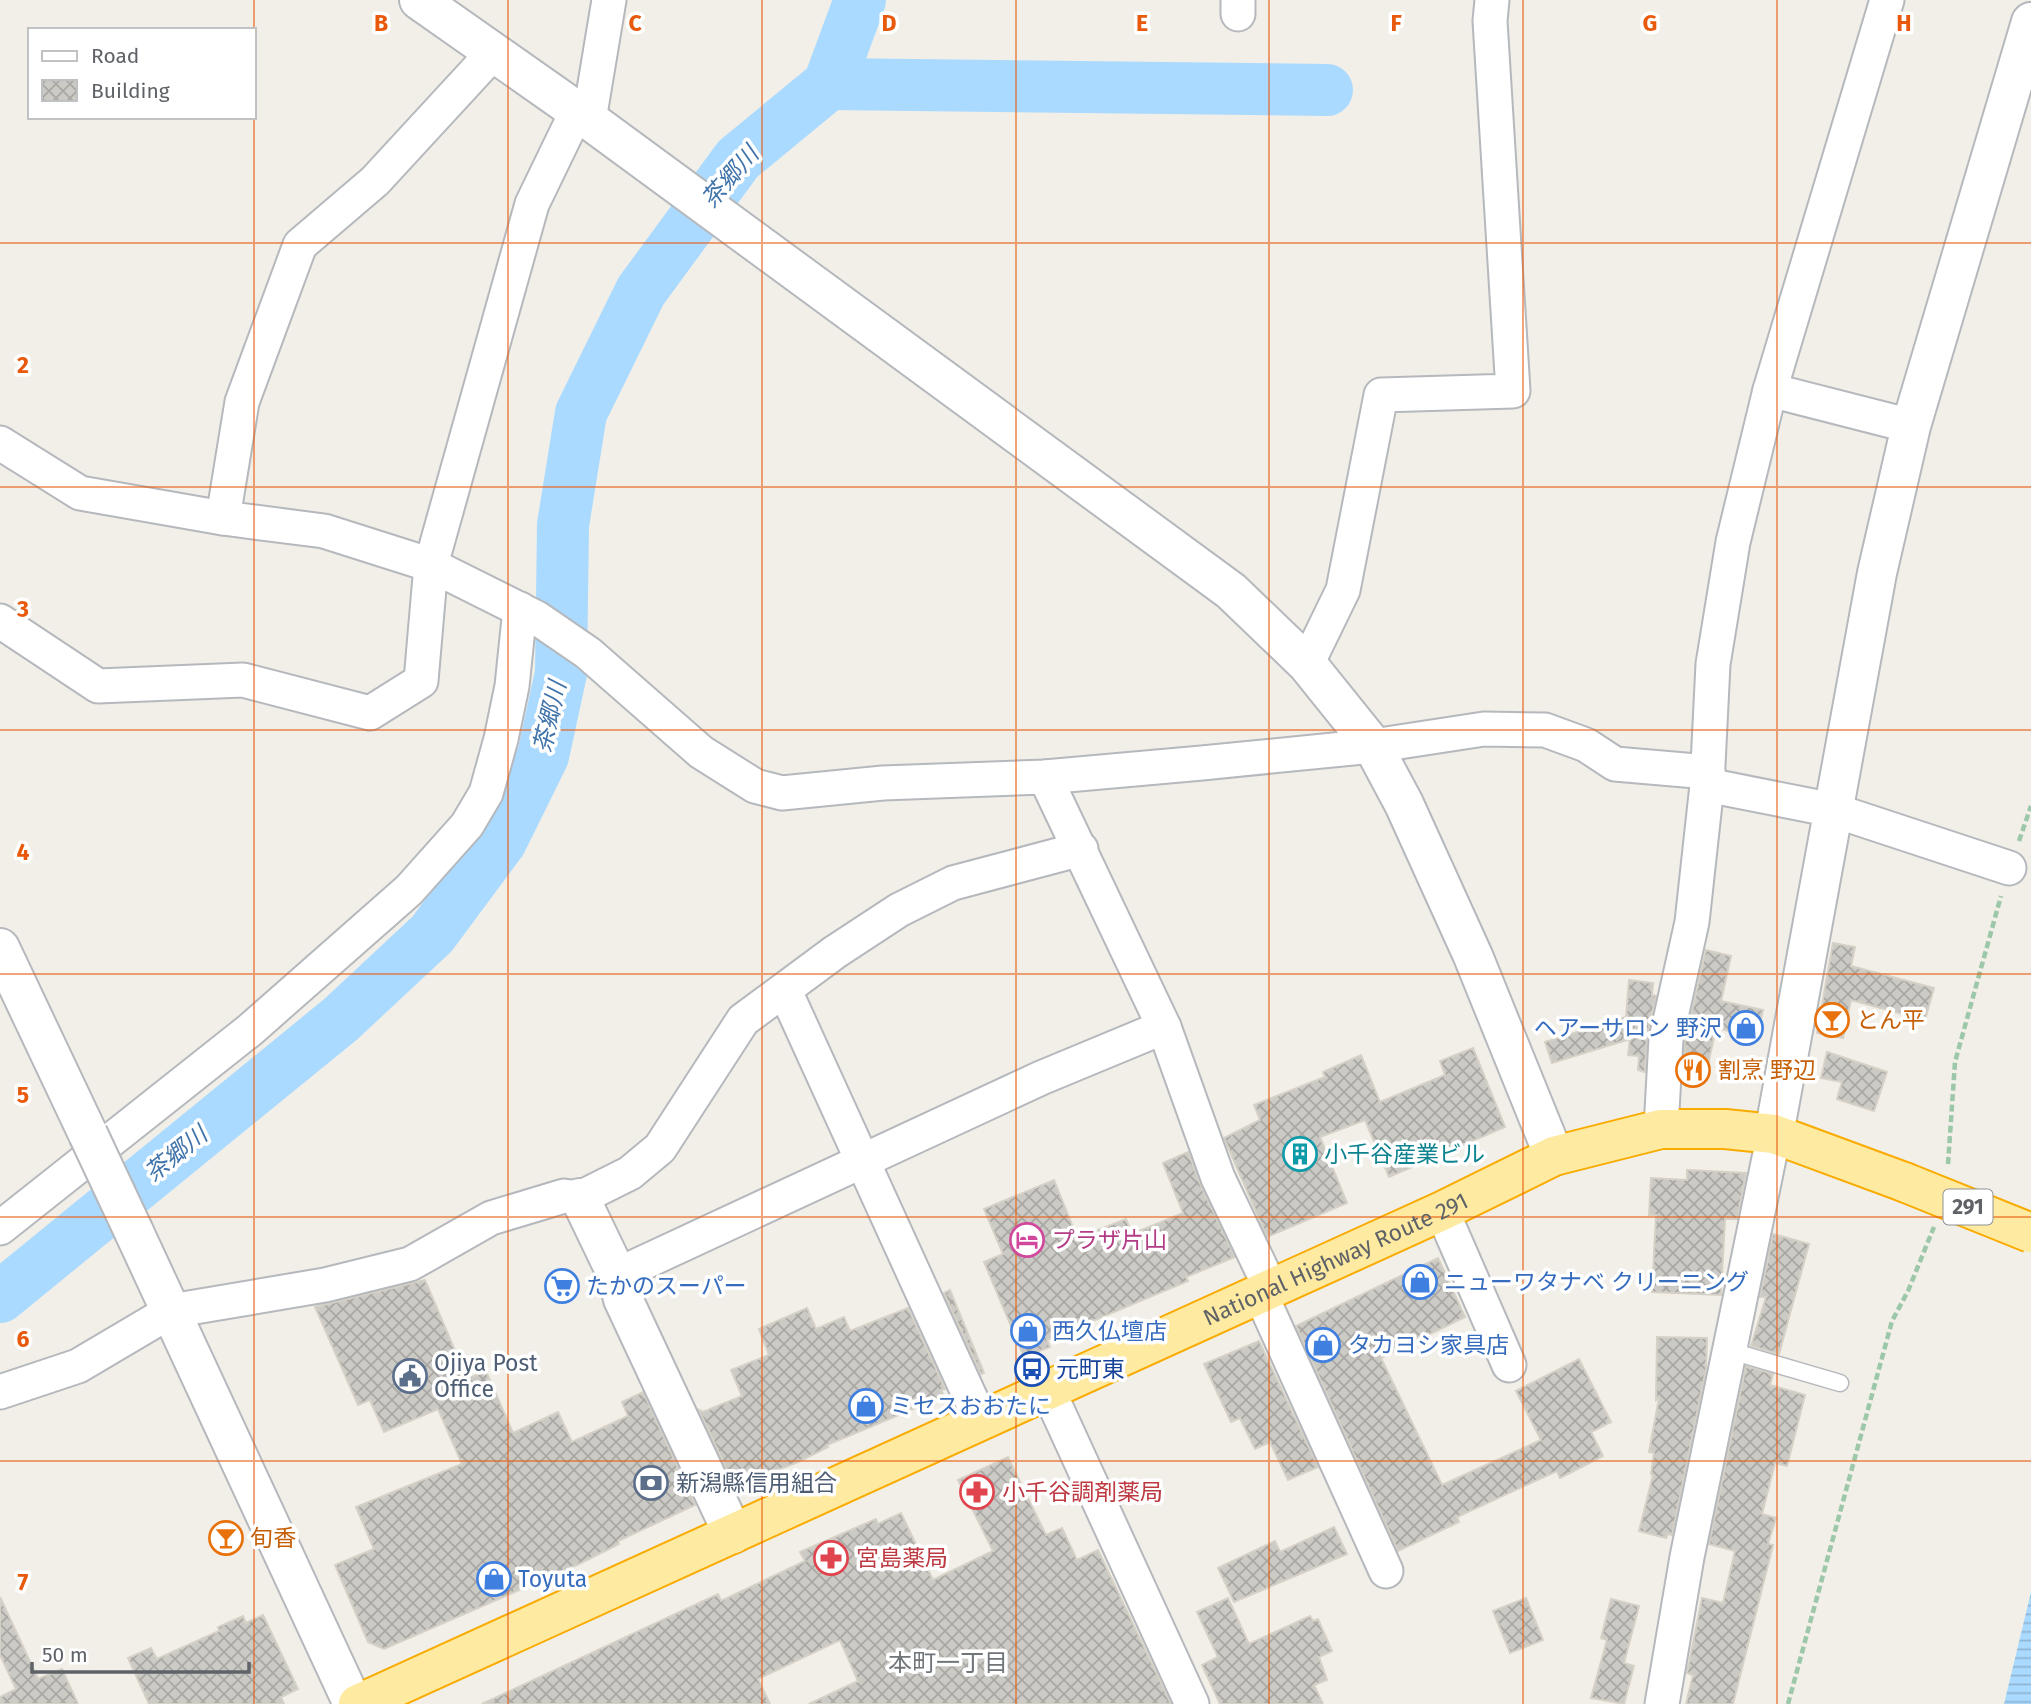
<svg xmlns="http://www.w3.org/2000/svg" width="2031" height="1704" font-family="'Fira Sans','Noto Sans JP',sans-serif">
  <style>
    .water { fill: url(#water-rules) }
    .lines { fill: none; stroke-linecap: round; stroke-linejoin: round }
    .river { stroke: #aadaff; stroke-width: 52 }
    .building { fill: url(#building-cross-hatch); stroke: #d6d1c6; stroke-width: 2 }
    .service-casing { stroke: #b5b8bc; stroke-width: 19 }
    .minor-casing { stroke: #b5b8bc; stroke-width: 37 }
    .tertiary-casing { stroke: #b5b8bc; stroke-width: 42 }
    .trunk-casing { stroke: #f9ab00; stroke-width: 42 }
    .path { stroke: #9cc7a9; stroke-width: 4.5; stroke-dasharray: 7 3.5; stroke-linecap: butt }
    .service { stroke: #fff; stroke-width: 16 }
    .minor { stroke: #fff; stroke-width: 33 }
    .tertiary { stroke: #fff; stroke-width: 38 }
    .trunk { stroke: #feeaa1; stroke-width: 38 }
    .tertiary-bridge-casing { stroke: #b5b8bc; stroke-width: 42; stroke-linecap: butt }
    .trunk-bridge-casing { stroke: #f9ab00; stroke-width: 42; stroke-linecap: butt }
    .tertiary-bridge { stroke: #fff; stroke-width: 38 }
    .trunk-bridge { stroke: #feeaa1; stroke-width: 38 }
    .grid { fill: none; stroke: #e8590c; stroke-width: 2; stroke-opacity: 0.55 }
    .labels { text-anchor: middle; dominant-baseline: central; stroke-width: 7; stroke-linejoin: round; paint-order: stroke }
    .shield { fill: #fff; stroke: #8f9295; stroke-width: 2 }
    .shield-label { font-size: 21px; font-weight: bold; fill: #5f6368 }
    .food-label { font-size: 23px; fill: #c56008; stroke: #fff; text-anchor: start }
    .shop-label { font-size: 23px; fill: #366cbe; stroke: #fff; text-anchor: start }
    .culture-label { font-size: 23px; fill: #0d838f; stroke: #fff; text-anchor: start }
    .hotel-label { font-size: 23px; fill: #b23c85; stroke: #fff; text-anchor: start }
    .street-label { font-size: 23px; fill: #5f6368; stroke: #fff }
    .service-label { font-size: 23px; fill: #4e5e75; stroke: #fff; text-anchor: start }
    .transit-label { font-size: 23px; fill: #164399; stroke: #fff; text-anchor: start }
    .health-label { font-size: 23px; fill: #be3a42; stroke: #fff; text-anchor: start }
    .water-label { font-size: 24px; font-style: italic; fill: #4174aa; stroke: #fff }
    .neighbourhood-label { font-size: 24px; fill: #70757a; stroke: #fff }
    .grid-label { font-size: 23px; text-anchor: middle; font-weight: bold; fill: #e8590c; stroke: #fff; stroke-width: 7; stroke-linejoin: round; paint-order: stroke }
  </style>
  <defs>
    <pattern id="water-rules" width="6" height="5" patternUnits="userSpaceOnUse" patternTransform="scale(1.75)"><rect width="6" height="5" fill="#aadaff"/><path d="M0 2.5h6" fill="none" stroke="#8eb4d2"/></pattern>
    <pattern id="building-cross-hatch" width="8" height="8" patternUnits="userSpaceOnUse" patternTransform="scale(1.75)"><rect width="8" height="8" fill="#cccac5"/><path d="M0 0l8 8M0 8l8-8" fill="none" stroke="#a9a8a4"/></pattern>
  </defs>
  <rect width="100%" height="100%" fill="#f1efe8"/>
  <polygon class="water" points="2031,1592 2031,1704 2004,1704"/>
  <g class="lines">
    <g class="river">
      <polyline points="829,84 1327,90"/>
      <polyline points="0,1297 341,1019 432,934 501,841 543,756 561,673 563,525 581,413 641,291 738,159 829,84 860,0"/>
    </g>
  </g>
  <g class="building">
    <polygon points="1833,943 1855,947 1851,966 1934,988 1925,1020 1851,1000 1843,1038 1817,1033"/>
    <polygon points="1706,950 1731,956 1721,1001 1763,1010 1757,1037 1716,1028 1704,1083 1683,1079 1685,1042"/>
    <polygon points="1629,980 1653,983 1652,995 1656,996 1647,1035 1645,1072 1638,1070 1639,1056 1628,1055 1630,1039 1552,1063 1545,1042 1626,1017"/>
    <polygon points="1473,1048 1505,1127 1389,1177 1365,1120 1320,1137 1347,1203 1267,1237 1224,1138 1260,1120 1254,1105 1325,1077 1323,1072 1361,1055 1380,1102 1445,1075 1440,1061"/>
    <polygon points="1827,1052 1887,1072 1874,1111 1837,1099 1842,1082 1821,1078"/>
    <polygon points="1188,1152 1201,1186 1235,1257 1186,1277 1188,1281 1047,1340 1050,1347 1024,1357 984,1262 1003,1254 984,1209 1054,1180 1075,1232 1078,1230 1080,1237 1126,1219 1132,1234 1183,1213 1163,1163"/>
    <polygon points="1687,1170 1746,1173 1737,1219 1725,1219 1721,1295 1652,1292 1656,1215 1649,1215 1651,1178 1687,1180"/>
    <polygon points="1773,1234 1809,1244 1779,1354 1751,1346 1766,1297 1760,1297"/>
    <polygon points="1438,1258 1465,1317 1381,1358 1442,1485 1541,1440 1516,1391 1579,1359 1611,1422 1591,1432 1603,1456 1560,1478 1557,1471 1457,1517 1459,1522 1398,1551 1296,1326"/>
    <polygon points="425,1280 467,1379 486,1371 513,1433 558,1412 572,1442 628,1416 622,1402 643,1392 695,1505 618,1541 619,1544 579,1564 384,1649 368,1642 335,1565 374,1549 356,1507 462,1464 438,1409 384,1432 370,1400 358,1405 315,1307"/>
    <polygon points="950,1290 984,1373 981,1374 944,1293"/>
    <polygon points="807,1308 816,1329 844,1317 850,1331 908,1308 945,1389 941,1390 944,1396 827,1445 828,1447 798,1462 735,1487 699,1410 703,1412 742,1396 731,1370 769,1355 759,1329"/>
    <polygon points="1657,1337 1707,1338 1706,1369 1672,1535 1668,1534 1666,1538 1639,1531 1653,1475 1651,1474 1654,1453 1649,1452 1659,1398 1656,1400"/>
    <polygon points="1259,1341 1318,1467 1288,1480 1270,1442 1255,1449 1240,1418 1231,1422 1204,1364"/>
    <polygon points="1746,1366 1773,1374 1770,1385 1805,1395 1787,1466 1775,1463 1762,1514 1776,1518 1768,1544 1773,1545 1733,1704 1686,1704 1693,1675 1687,1673 1702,1598 1723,1603 1735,1551 1709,1544"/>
    <polygon points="1008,1457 1046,1535 1062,1528 1077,1560 1098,1550 1171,1704 809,1704 858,1681 840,1640 758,1679 770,1704 482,1704 718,1594 721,1601 805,1561 800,1552 876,1519 878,1524 901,1513 933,1580 993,1551 958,1480"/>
    <polygon points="1334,1527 1347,1554 1234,1602 1218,1568 1275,1541 1280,1552"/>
    <polygon points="0,1597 38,1679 62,1669 78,1704 0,1704 0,1697 16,1689 0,1655"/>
    <polygon points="1228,1598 1249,1644 1310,1616 1313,1621 1318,1619 1332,1651 1319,1657 1327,1680 1314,1685 1323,1704 1220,1704 1202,1665 1218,1657 1197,1612"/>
    <polygon points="1526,1598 1543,1640 1510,1653 1493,1611"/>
    <polygon points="1611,1599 1639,1606 1624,1663 1634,1666 1624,1704 1591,1698 1607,1640 1601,1638"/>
    <polygon points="263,1615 298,1689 281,1697 284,1704 149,1704 128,1658 151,1648 157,1659 219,1631 218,1627 243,1616 246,1623"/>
  </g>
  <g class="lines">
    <g class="service-casing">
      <polyline id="service" points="1731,1351 1840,1383"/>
    </g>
    <g class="minor-casing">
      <g id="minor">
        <polyline points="1238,0 1238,14"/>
        <polyline points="589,120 609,0"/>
        <polyline points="1770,390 1911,426"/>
        <polyline points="0,443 80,493 223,518 324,531 431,565 537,618 588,653 701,752 755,786 782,793 883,783 1045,777 1202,763 1373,746 1484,729 1545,730 1586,745 1615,764 1708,772"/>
        <polyline points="223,518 242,402 300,245 375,181 493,53"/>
        <polyline points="0,621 98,686 243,680 370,713 421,681 431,565 532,204 577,111"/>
        <polyline points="1307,664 1343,590 1381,395 1513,391 1490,21 1492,0"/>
        <polyline points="1045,777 1164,1027 1218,1178 1271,1289"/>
        <polyline points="1707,785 1833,810 2009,868"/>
        <polyline points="785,991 981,1421"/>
        <polyline points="1661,1129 1666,1039 1692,922 1707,785 1713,664 1733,542 1770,390 1887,0"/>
        <polyline points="1442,1211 1509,1365"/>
        <polyline points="0,1228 250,1030 409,890 467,825 486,793 501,739 512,686 520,609"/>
        <polyline points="617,1275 1041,1078 1164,1027"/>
        <polyline points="1260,1293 1386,1571"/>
        <polyline points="1048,1390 1192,1704"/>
        <polyline points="0,1392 78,1366 171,1311 325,1285 410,1264 491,1218 564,1196 580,1198 630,1173 660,1148 743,1020 835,952 899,910 953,883 1081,849"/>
        <polyline points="1662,1704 1687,1557 1774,1134"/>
      </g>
    </g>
    <g class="tertiary-casing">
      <g id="tertiary">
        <polyline points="419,0 577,111 1231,591 1307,664 1373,746 1404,804 1473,956 1554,1156"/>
        <polyline points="0,948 88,1134"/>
        <polyline points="1774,1134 1877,573 1911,426 2031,22"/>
        <polyline points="580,1198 617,1275 623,1299 733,1534"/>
        <polyline points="134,1232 353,1704"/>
      </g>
    </g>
    <g class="trunk-casing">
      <g id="trunk">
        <path id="s1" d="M358 1704 1442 1211 1554 1156 1661 1129H1725L1774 1134 1904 1182"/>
      </g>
    </g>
    <g class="path">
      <polyline points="2019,841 2031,806"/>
      <polyline points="1948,1164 1955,1062 2001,896"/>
      <polyline points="1788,1704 1892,1321 1908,1291 1934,1227"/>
    </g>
    <use href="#service" class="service"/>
    <use href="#minor" class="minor"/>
    <use href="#tertiary" class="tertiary"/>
    <use href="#trunk" class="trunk"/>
    <g class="tertiary-bridge-casing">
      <polyline id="tertiary-bridge" points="88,1134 134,1232"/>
    </g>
    <g class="trunk-bridge-casing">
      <polyline id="trunk-bridge" points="1904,1182 2031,1233"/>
    </g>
    <use href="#tertiary-bridge" class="tertiary-bridge"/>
    <use href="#trunk-bridge" class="trunk-bridge"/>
  </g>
  <path class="grid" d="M254 0V1704M508 0V1704M762 0V1704M1016 0V1704M1269 0V1704M1523 0V1704M1777 0V1704M0 243H2031M0 487H2031M0 730H2031M0 974H2031M0 1217H2031M0 1461H2031"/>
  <defs>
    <g id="bar-ring" transform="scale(1.75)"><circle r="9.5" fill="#fff" stroke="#e8710a" stroke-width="1.5"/><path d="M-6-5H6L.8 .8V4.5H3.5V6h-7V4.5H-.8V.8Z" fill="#e8710a"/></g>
    <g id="shop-ring" transform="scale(1.75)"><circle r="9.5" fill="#fff" stroke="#3f7fe0" stroke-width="1.5"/><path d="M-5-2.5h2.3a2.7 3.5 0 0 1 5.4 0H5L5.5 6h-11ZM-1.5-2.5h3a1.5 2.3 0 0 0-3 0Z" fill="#3f7fe0"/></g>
    <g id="restaurant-ring" transform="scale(1.75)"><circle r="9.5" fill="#fff" stroke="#e8710a" stroke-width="1.5"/><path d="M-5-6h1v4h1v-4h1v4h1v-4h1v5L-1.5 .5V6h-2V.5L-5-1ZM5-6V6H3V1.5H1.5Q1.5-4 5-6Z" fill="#e8710a"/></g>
    <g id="building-ring" transform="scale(1.75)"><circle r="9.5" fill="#fff" stroke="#0f9aa8" stroke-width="1.5"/><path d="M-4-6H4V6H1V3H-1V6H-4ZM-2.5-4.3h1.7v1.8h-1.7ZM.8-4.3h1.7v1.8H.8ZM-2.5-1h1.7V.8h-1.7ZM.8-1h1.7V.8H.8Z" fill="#0f9aa8"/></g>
    <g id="hotel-ring" transform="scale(1.75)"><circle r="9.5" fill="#fff" stroke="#d1479c" stroke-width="1.5"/><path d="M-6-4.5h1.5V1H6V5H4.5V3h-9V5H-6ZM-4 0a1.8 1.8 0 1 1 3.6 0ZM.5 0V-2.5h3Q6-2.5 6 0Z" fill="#d1479c"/></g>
    <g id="supermarket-ring" transform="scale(1.75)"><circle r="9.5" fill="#fff" stroke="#3f7fe0" stroke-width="1.5"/><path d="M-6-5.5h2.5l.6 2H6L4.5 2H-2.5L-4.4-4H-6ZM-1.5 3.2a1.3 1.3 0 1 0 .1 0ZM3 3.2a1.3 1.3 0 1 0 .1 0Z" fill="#3f7fe0"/></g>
    <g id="bus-ring" transform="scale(1.75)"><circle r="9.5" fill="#fff" stroke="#1a4fb4" stroke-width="1.5"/><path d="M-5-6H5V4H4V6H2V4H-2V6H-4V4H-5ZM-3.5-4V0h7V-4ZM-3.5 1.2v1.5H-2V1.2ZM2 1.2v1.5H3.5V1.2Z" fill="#1a4fb4"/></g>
    <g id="civic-ring" transform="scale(1.75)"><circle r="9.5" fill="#fff" stroke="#5c6f8a" stroke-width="1.5"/><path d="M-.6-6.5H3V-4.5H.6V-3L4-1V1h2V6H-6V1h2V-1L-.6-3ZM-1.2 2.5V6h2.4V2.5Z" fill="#5c6f8a"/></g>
    <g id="bank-ring" transform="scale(1.75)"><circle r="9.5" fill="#fff" stroke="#5c6f8a" stroke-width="1.5"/><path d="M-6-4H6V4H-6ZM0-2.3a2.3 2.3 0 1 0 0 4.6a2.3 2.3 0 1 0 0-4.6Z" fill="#5c6f8a"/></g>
    <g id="pharmacy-ring" transform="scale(1.75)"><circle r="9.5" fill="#fff" stroke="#e0444e" stroke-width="1.5"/><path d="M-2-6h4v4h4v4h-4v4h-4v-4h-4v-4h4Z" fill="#e0444e"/></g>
  </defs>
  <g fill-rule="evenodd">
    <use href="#bar-ring" x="1832" y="1020"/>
    <use href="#shop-ring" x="1746" y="1028"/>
    <use href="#restaurant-ring" x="1693" y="1070"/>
    <use href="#building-ring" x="1300" y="1154"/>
    <use href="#hotel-ring" x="1027" y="1240"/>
    <use href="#shop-ring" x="1420" y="1282"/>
    <use href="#supermarket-ring" x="562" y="1286"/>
    <use href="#shop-ring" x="1028" y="1331"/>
    <use href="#shop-ring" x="1323" y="1345"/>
    <use href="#bus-ring" x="1032" y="1369"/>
    <use href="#civic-ring" x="410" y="1376"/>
    <use href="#shop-ring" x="866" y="1406"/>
    <use href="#bank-ring" x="651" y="1483"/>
    <use href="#pharmacy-ring" x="977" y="1492"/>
    <use href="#bar-ring" x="226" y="1538"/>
    <use href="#pharmacy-ring" x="831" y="1558"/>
    <use href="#shop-ring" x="494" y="1579"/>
  </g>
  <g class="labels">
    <rect class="shield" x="1943.5" y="1189.5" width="49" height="35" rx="5"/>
    <g class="shield-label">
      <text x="1968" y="1207">291</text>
    </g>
    <g class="food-label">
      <text x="1856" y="1020">とん平</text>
      <text x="1718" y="1070">割烹 野辺</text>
      <text x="250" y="1538">旬香</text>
    </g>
    <g class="shop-label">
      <text x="1722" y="1028" text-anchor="end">ヘアーサロン 野沢</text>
      <text x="1444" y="1282">ニューワタナベ クリーニング</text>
      <text x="586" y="1286">たかのスーパー</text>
      <text x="1052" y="1331">西久仏壇店</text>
      <text x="1348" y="1345">タカヨシ家具店</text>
      <text x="890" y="1406">ミセスおおたに</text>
      <text x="518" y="1579">Toyuta</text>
    </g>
    <g class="culture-label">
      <text x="1324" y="1154">小千谷産業ビル</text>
    </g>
    <g class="hotel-label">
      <text x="1052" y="1240">プラザ片山</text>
    </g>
    <g class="street-label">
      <text stroke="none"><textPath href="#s1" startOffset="1074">National Highway Route 291</textPath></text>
    </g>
    <g class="service-label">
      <text x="434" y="1363">Ojiya Post<tspan x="434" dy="26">Office</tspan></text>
      <text x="676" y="1483">新潟縣信用組合</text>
    </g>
    <g class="transit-label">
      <text x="1056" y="1369">元町東</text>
    </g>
    <g class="health-label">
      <text x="1002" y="1492">小千谷調剤薬局</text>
      <text x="856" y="1558">宮島薬局</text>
    </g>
    <g class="water-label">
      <text transform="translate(730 177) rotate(-49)">茶郷川</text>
      <text transform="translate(550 717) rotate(-77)">茶郷川</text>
      <text transform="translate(176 1154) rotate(-39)">茶郷川</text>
    </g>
    <g class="neighbourhood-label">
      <text x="948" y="1663">本町一丁目</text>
    </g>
  </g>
  <g class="grid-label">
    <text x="381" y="31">B</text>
    <text x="635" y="31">C</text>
    <text x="889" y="31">D</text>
    <text x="1142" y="31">E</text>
    <text x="1396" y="31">F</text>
    <text x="1650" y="31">G</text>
    <text x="1904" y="31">H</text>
    <text x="23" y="373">2</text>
    <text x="23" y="617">3</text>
    <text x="23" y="860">4</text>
    <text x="23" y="1103">5</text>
    <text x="23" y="1347">6</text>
    <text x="23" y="1590">7</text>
  </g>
  <rect x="28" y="28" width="228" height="91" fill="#ffffff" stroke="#bfc1c3" stroke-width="2"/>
  <rect x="42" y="51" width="35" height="10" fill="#ffffff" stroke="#bfc1c3" stroke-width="2"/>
  <text x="91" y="63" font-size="21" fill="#5f6368">Road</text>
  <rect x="42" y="80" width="35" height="21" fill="url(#building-cross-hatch)" stroke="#bfc1c3" stroke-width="2"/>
  <text x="91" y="98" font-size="21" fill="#5f6368">Building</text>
  <path d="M32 1662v10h217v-10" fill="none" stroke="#5f6368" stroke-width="3.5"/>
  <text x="42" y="1662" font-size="21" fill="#5f6368" stroke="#ffffff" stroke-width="5" paint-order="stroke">50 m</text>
</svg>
